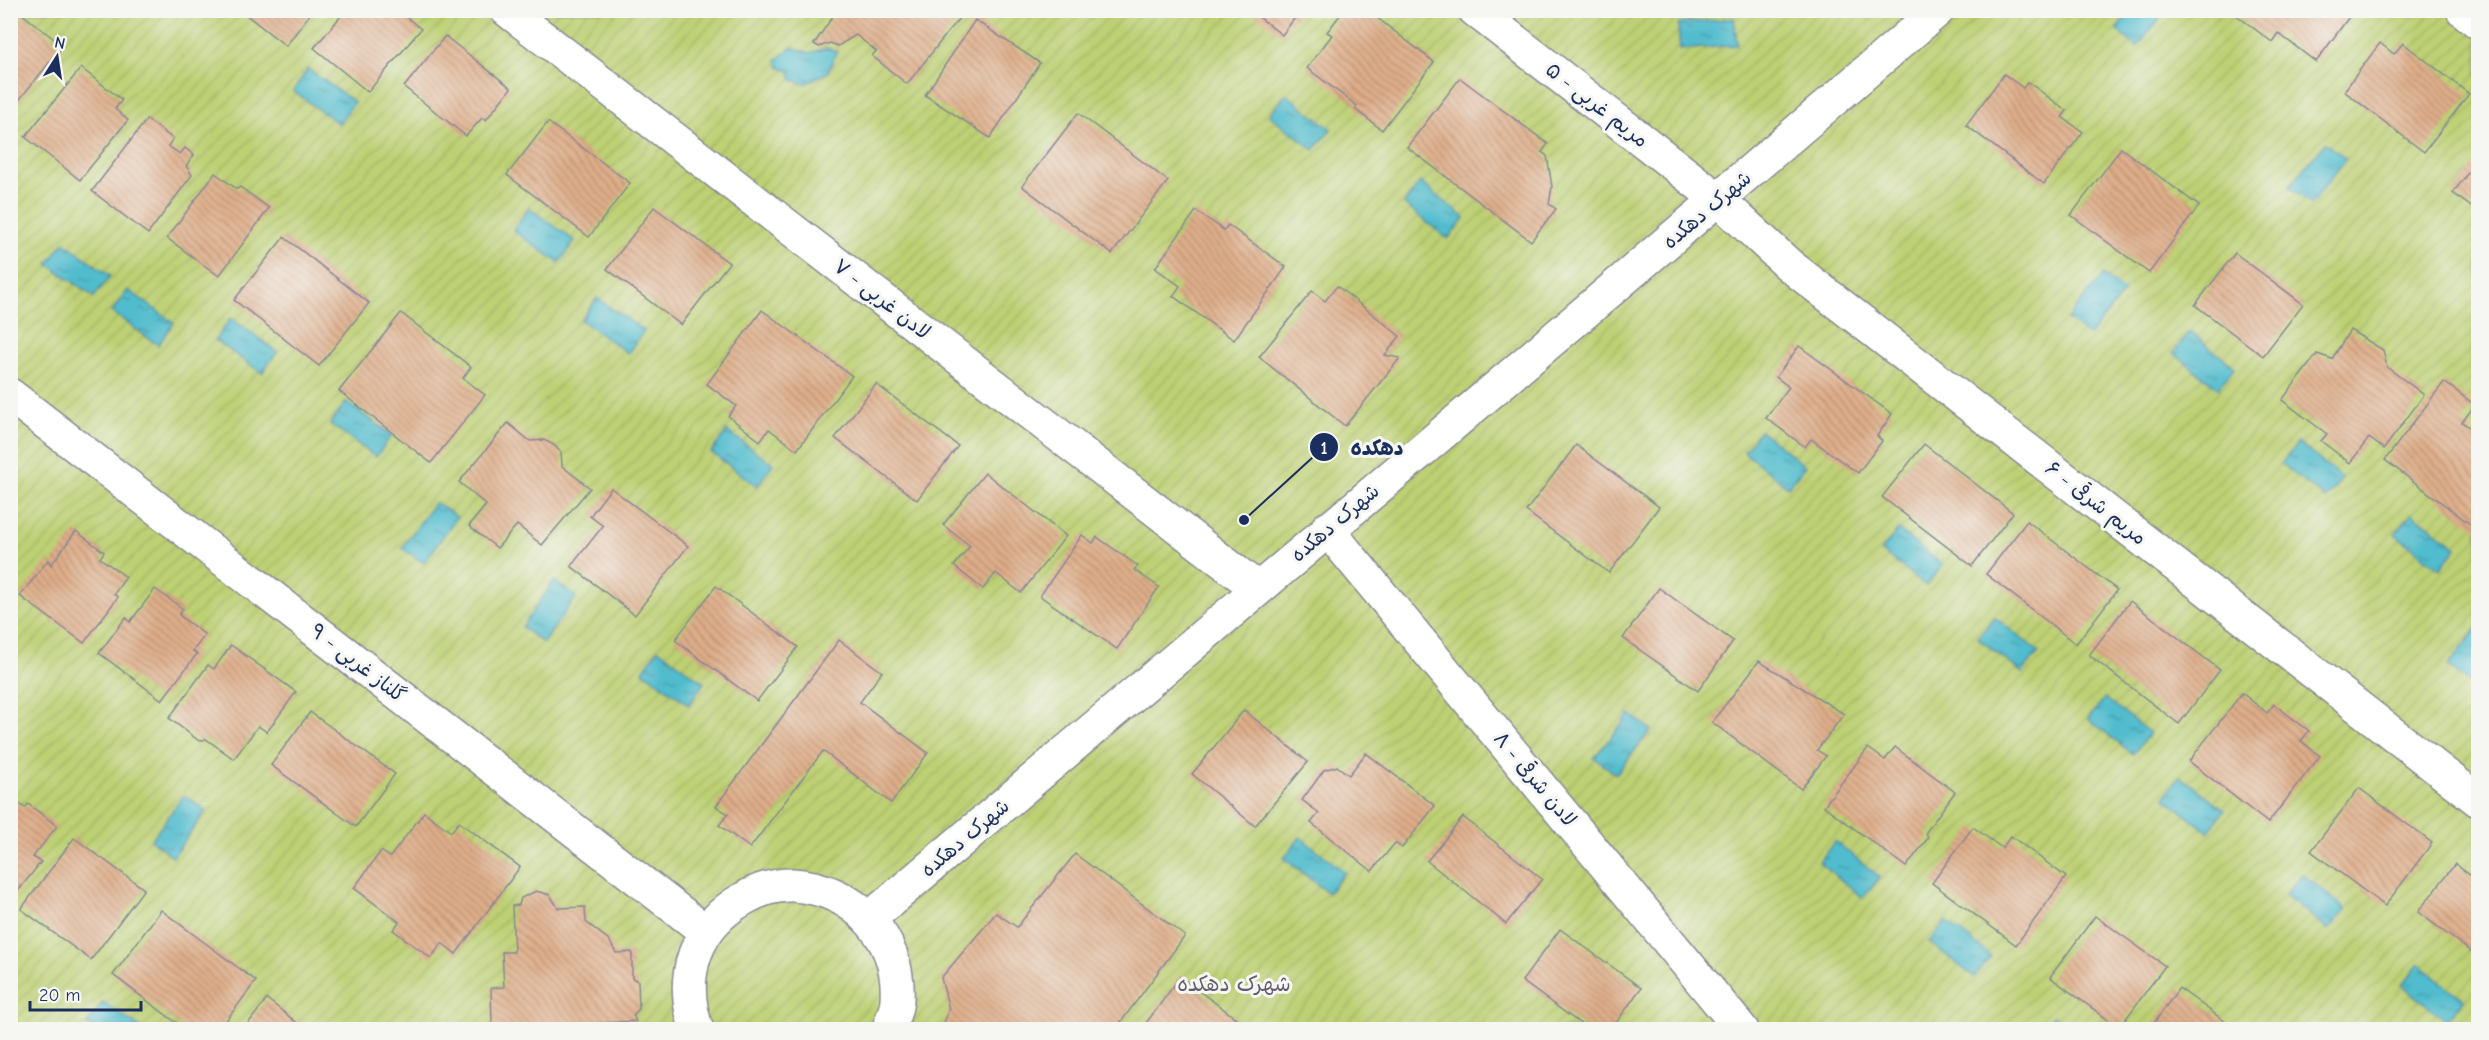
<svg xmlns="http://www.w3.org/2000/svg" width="2489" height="1040" font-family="'Comic Neue','Playpen Sans Arabic',sans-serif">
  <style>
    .garden { fill: url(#garden-furrows); stroke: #6c8068; stroke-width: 1.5 }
    .water { fill: url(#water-ripples); stroke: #367696; stroke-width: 1.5 }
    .building { fill: url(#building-back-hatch) }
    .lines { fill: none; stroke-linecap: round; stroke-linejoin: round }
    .minor-casing { stroke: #888892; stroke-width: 36 }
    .minor { stroke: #fff; stroke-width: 33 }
    .labels { text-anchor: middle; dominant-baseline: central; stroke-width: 6; stroke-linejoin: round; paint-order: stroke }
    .street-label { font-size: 20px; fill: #1b2f5e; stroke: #f6f6f2 }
    .neighbourhood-label { font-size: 21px; fill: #605b6d; stroke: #f6f6f2 }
    .leader { fill: none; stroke: #1b2f5e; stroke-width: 2 }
    .callout-dot { fill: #1b2f5e; stroke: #f6f6f2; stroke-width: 2 }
    .mark-label { font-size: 18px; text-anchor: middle; font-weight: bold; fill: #fff }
    .callout-label { font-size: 21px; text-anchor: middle; font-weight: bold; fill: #1b2f5e; stroke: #f6f6f2; stroke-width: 6; stroke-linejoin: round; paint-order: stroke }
  </style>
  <defs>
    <pattern id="garden-furrows" width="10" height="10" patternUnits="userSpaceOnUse" patternTransform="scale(1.5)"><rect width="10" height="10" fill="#bdd073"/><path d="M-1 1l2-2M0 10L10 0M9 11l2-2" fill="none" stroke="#a2b366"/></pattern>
    <pattern id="water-ripples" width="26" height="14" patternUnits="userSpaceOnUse" patternTransform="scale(1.5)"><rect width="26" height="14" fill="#51bccd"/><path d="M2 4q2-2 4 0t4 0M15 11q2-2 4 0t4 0" fill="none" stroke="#4299aa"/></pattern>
    <pattern id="building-back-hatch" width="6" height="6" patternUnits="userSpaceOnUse" patternTransform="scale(1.5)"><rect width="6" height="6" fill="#dfae89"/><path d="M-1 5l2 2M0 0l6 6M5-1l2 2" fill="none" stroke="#b48e73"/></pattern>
  </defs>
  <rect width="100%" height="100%" fill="#f6f6f2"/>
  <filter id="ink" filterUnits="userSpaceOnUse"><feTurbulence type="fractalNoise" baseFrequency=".0167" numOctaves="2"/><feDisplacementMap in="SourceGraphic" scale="12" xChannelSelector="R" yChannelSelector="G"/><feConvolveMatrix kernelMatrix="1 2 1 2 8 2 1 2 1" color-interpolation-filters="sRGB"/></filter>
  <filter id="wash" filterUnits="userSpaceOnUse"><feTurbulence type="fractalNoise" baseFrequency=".008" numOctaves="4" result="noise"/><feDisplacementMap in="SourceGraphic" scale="24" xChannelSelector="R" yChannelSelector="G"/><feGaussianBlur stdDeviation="1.35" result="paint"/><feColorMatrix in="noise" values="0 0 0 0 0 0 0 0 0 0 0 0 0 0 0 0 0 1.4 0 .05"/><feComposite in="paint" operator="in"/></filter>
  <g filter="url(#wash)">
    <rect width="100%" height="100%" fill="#f4e0c7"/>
    <rect class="garden" x="11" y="11" width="2467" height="1018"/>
    <g class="water">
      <polygon points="2132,10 2166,11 2137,47 2116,30"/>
      <polygon points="1734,18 1737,45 1680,50 1678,24"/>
      <polygon points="792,47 809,53 827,48 837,51 828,72 805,84 792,80 790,71 780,68 777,60"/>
      <polygon points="308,69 354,102 339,124 293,91"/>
      <polygon points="1286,94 1331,129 1314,150 1269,115"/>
      <polygon points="2325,143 2346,159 2311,204 2289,187"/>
      <polygon points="1420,182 1465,218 1448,239 1404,204"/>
      <polygon points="529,208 575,241 559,263 513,230"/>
      <polygon points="64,242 110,276 94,297 48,264"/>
      <polygon points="2103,275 2124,292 2089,336 2067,319"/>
      <polygon points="128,290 174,323 158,345 112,312"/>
      <polygon points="597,298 644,331 628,353 581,320"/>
      <polygon points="231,318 277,352 262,373 215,340"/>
      <polygon points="2190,332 2235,367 2218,388 2173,353"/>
      <polygon points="346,402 392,435 376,457 330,424"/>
      <polygon points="1760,430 1805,466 1788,487 1744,452"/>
      <polygon points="727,431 773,464 757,486 711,452"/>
      <polygon points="2298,443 2342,478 2326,499 2281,464"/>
      <polygon points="435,502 457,517 424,563 402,548"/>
      <polygon points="2412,513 2457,547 2440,569 2395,534"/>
      <polygon points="1898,530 1943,565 1926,586 1881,551"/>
      <polygon points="554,581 576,597 543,643 522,627"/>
      <polygon points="1994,617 2039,652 2022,673 1978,638"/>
      <polygon points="2478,628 2478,672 2470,683 2448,666"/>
      <polygon points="658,649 704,683 689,705 643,671"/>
      <polygon points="2105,698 2150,733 2133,754 2088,719"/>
      <polygon points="1630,714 1651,730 1616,774 1594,758"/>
      <polygon points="2180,776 2225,810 2208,832 2164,797"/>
      <polygon points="184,795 206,811 173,857 151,840"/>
      <polygon points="1300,837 1345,872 1328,893 1284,858"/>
      <polygon points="1835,841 1880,877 1863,898 1819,862"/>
      <polygon points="2302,874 2346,909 2329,930 2285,895"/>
      <polygon points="1946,921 1991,956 1974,977 1929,942"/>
      <polygon points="2419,964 2464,1000 2447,1021 2402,985"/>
      <polygon points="103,1002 142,1029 96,1029 87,1024"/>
      <polygon points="2053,1016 2070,1029 2042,1029"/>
    </g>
    <g id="blocks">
      <g class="building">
        <polygon points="10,10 17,10 63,46 10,111"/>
        <polygon points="240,10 313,10 286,46"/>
        <polygon points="346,10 398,10 421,29 368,92 314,48"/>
        <polygon points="837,10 952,10 960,17 907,84 872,56 876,51 856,35 838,46 830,43 819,47 814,44"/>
        <polygon points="1250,10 1301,10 1282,35"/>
        <polygon points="1344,10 1367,10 1434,62 1382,130 1355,109 1357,106 1307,68 1332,35 1327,32"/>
        <polygon points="2237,10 2354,10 2316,62 2278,33 2272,42 2235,14"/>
        <polygon points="975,20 1040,63 990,138 925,95"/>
        <polygon points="445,36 511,88 486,120 482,118 466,136 404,87"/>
        <polygon points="2380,43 2394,54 2403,43 2469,94 2424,152 2344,91"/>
        <polygon points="81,68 122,100 115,109 128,120 80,180 25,137"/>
        <polygon points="2004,74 2023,88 2028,82 2067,111 2062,117 2083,132 2044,184 1966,125"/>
        <polygon points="1460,78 1548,144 1542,152 1547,156 1552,187 1549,204 1556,209 1531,241 1407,147"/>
        <polygon points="1078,113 1168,181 1112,254 1022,186"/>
        <polygon points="147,119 173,139 168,146 180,154 185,148 194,155 186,166 192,175 148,234 92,191"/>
        <polygon points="548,122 630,183 589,237 507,175"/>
        <polygon points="2121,148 2199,206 2149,273 2071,215"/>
        <polygon points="2478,159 2478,212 2453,193"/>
        <polygon points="215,173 237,189 240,187 269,208 219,276 167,238"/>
        <polygon points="654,207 729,263 681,325 607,269"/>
        <polygon points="1196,211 1224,230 1228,225 1286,267 1234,340 1173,296 1180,286 1155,268"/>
        <polygon points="284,237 369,303 319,366 234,300"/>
        <polygon points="2235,253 2303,304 2263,356 2195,305"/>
        <polygon points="1337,286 1400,336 1385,355 1400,358 1345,426 1259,357 1312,291 1325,301"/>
        <polygon points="762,310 852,376 797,450 769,429 760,441 728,416 736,406 707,384"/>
        <polygon points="401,313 471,367 463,378 485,395 431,463 339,391"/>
        <polygon points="2350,330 2383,350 2387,367 2424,395 2384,449 2369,438 2350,463 2321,441 2327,434 2282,400 2317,354 2332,359"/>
        <polygon points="1799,346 1892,414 1877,436 1882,441 1858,473 1811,439 1805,447 1766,418 1789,387 1776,377"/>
        <polygon points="2444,382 2475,405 2462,422 2472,429 2471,438 2478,436 2478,530 2385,460"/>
        <polygon points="876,384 958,446 917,500 835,438"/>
        <polygon points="508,423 530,441 544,440 554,445 561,452 562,466 590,488 542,545 517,525 497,548 469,526 486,505 459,482"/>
        <polygon points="1924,444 2013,513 1972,566 1882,497"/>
        <polygon points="1576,445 1659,507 1609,573 1526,511"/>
        <polygon points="985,473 1066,536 1021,593 996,573 983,589 954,566 970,546 943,525"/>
        <polygon points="611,488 688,546 635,615 571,566 603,526 590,516"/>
        <polygon points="2027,521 2117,590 2076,644 1986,574"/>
        <polygon points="76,531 104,552 100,558 126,577 114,594 118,597 84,643 20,596 48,560 51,565"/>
        <polygon points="1082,535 1093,543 1097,537 1138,566 1134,570 1159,587 1117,649 1040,596"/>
        <polygon points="716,586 798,647 757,701 675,640"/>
        <polygon points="1659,588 1733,641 1698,691 1623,638"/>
        <polygon points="155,589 183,609 179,615 205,635 193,651 197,654 162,700 99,653 126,617 130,622"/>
        <polygon points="2130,601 2220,670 2179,724 2089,655"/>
        <polygon points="839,640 882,672 860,702 928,753 891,803 823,751 750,848 719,825 728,814 716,806"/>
        <polygon points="231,645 296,692 267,732 258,726 234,759 206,739 199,741 169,718 208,665 214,669"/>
        <polygon points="1759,661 1844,714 1817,750 1826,756 1801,789 1712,722"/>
        <polygon points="2242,693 2267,713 2274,704 2309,731 2301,741 2320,756 2268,823 2189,761"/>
        <polygon points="1244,710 1308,762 1255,826 1192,774"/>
        <polygon points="310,712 395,774 356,827 271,765"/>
        <polygon points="1895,747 1955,792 1926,832 1928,838 1906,867 1824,806 1868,748 1885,760"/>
        <polygon points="1366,753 1435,806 1402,848 1395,843 1372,871 1311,823 1319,813 1302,800 1324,770 1337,766 1349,775"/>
        <polygon points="2359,788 2432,843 2385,906 2311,851"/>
        <polygon points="10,797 25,808 28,804 57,826 33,857 41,862 10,901"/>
        <polygon points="424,812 451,832 459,822 520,867 456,954 442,943 431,958 393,930 399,922 354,888 381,851 390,857"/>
        <polygon points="1463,817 1542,879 1506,924 1427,861"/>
        <polygon points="1973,827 2002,848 2011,836 2066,877 2016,945 1932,883"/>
        <polygon points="74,838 144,889 91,960 21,909"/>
        <polygon points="1075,854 1185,936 1115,1030 948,1030 944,1023 949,1009 941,978 996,913 1017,927"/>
        <polygon points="2455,864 2478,881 2478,957 2418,912"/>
        <polygon points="536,891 550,895 558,908 585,907 586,922 609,940 616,953 632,952 632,978 638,981 639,1009 633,1015 636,1021 589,1024 590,1030 500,1030 492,1024 491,988 504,987 502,952 514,952 512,906 519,905 521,898"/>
        <polygon points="161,910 256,981 219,1030 186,1030 113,975"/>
        <polygon points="2095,916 2165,966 2119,1028 2050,977"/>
        <polygon points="1560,929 1641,988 1611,1030 1589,1030 1522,981"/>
        <polygon points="1180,977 1252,1030 1141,1030"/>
        <polygon points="2179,988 2237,1030 2149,1030"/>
        <polygon points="267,999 306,1030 243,1030"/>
      </g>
    </g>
  </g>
  <g filter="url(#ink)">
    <use href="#blocks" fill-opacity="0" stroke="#888892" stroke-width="1.5"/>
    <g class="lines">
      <g class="minor-casing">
        <g id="minor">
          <polyline points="507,10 1257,588"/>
          <polyline points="1475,10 1719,200 1789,265 2478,800"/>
          <polyline points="2463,10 2478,22"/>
          <polyline points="10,395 705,931"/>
          <polyline points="1327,529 1742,1030"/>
          <path d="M869 919C1225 616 1584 316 1938 10"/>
          <path d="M697 1030C678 976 695 925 745 898 758 890 777 884 793 885 853 888 901 937 897 999 897 1009 891 1020 889 1030"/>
        </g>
      </g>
      <use href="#minor" class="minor"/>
    </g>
  </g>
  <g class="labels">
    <g class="street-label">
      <text transform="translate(1597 105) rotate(38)">مریم غربی - ۵</text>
      <text transform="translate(1707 210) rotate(-40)">شهرک دهکده</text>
      <text transform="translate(882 299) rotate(38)">لادن غربی - ۷</text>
      <text transform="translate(2096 503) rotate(38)">مریم شرقی - ۶</text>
      <text transform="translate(1335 523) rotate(-40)">شهرک دهکده</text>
      <text transform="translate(358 663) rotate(38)">گلناز غربی - ۹</text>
      <text transform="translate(1535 779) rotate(50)">لادن شرقی - ۸</text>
      <text transform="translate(965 838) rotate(-40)">شهرک دهکده</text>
    </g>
    <g class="neighbourhood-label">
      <text x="1234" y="984">شهرک دهکده</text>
    </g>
  </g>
  <path class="leader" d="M1244 520L1324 447"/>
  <g class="callout-dot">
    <circle cx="1244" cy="520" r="6"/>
    <circle cx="1324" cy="447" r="15"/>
  </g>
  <g class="mark-label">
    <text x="1324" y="454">1</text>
  </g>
  <g class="callout-label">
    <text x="1377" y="455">دهکده</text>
  </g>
  <rect width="2489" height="1040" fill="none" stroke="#f6f6f2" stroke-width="36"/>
  <g transform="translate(57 57) rotate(12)" stroke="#f6f6f2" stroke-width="4.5" paint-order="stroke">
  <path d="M0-4.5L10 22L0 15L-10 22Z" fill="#1b2f5e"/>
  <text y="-9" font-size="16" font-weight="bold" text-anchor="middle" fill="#1b2f5e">N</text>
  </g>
  <path d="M30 1001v9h111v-9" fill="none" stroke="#1b2f5e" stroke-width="3"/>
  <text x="39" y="1001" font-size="18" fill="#1b2f5e" stroke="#f6f6f2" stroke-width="4.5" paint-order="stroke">20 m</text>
</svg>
